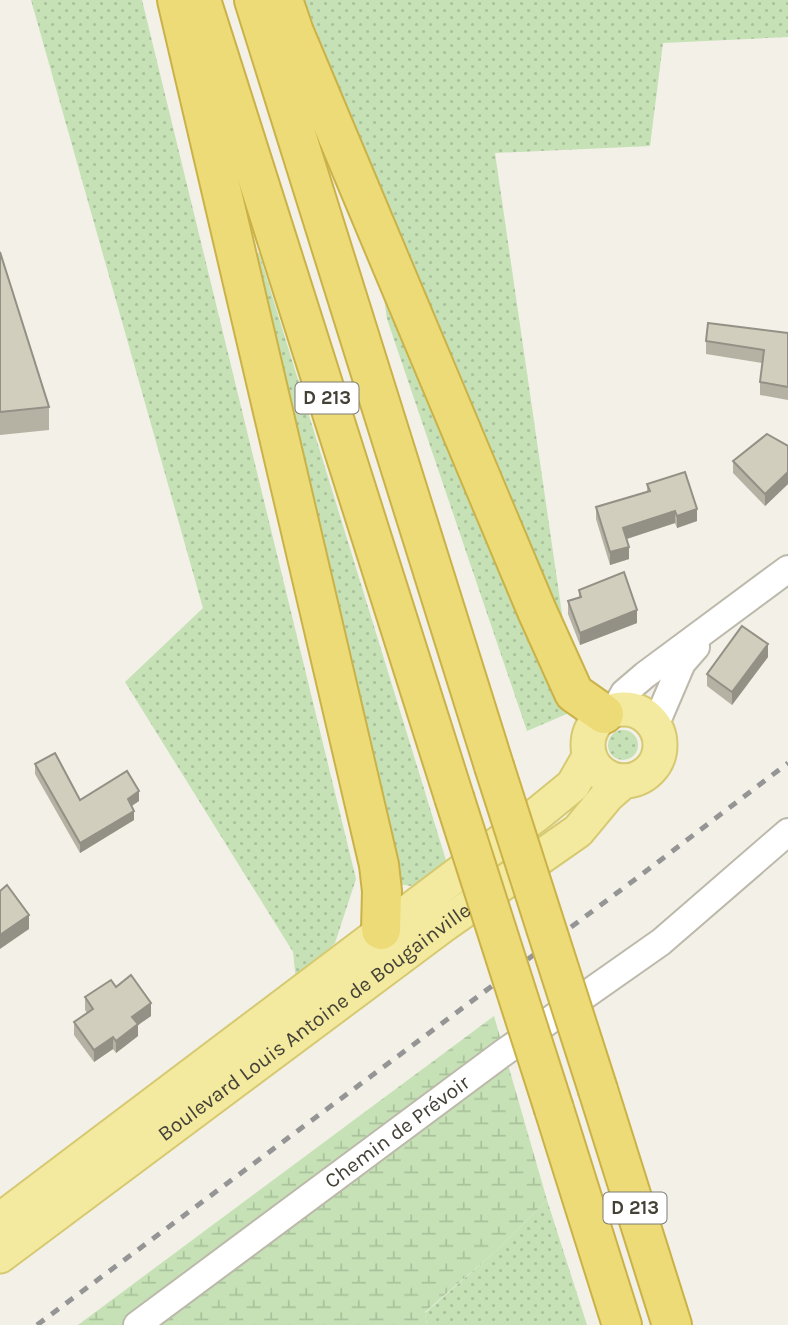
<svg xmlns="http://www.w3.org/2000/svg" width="788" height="1325" font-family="Karla,sans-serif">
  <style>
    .grass { fill: url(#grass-dots) }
    .wetland { fill: url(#wetland-marsh) }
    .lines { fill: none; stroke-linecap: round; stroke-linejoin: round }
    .minor-casing { stroke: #bcb9ab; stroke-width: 30 }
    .major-casing { stroke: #d6c971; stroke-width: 37 }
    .highway-casing { stroke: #cbb248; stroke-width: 42 }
    .minor { stroke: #fff; stroke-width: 26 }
    .major { stroke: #f3ea9f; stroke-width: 33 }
    .highway { stroke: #eddb77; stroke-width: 38 }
    .rail { stroke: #959595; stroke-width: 5; stroke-dasharray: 9 9; stroke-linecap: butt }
    .highway-bridge-casing { stroke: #cbb248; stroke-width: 42; stroke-linecap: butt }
    .highway-bridge { stroke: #eddb77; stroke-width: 38 }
    .wall { fill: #b5b1a3 }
    .shaded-wall { fill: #939085 }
    .building { fill: #d2cebe; stroke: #939085; stroke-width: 2 }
    .labels { text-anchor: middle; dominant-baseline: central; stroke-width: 5; stroke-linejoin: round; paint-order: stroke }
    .shield { fill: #fff; stroke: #7c7a73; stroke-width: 2 }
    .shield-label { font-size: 19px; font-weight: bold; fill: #444137 }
    .street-label { font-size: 21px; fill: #444137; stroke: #fff }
  </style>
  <defs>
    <pattern id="grass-dots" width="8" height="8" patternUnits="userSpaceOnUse" patternTransform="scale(1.75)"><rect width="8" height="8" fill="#c5e1b5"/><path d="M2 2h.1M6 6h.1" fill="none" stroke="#aac29c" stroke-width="1.8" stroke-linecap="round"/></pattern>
    <pattern id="wetland-marsh" width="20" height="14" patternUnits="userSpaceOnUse" patternTransform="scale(1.75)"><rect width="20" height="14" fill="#c5e1b5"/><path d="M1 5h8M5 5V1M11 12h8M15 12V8" fill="none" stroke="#aac29c"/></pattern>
  </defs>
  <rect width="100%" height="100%" fill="#f2f0e7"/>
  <g class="grass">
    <polygon points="31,0 142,0 356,879 335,943 296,980 293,952 125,682 203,608"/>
    <polygon points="304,0 788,0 788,37 663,43 650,146 495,153 576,710 527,731 387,319 363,147"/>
    <polygon points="259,253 449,870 423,888 399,884 249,256"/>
    <circle cx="623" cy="745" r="15"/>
    <polygon points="547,1200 587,1325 427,1325 425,1313 498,1249"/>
  </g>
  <polygon class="wetland" points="494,1016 547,1200 498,1249 425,1312 427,1325 78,1325"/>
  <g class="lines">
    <g class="minor-casing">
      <g id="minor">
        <polyline points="615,709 624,693 645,675 788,569"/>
        <polyline points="655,726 682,663 696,647"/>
        <path id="s1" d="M137 1325 503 1053 661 942 788 832"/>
      </g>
    </g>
    <g class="major-casing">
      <g id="major">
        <circle cx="624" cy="745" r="36"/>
        <polyline points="0,1220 540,812 573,785 589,757"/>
        <path id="s2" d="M0 1256 445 924 578 831 607 796 624 781"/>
      </g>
    </g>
    <g class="highway-casing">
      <g id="highway">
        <polyline points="177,0 379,865 382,891 381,930"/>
        <polyline points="201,0 454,797"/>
        <polyline points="254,0 494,766"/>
        <polyline points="283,0 294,32 537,611 574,693 604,714"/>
        <polyline points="598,1090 672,1325"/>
        <polyline points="554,1109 622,1325"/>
      </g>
    </g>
    <use href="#minor" class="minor"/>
    <use href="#major" class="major"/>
    <use href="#highway" class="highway"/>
    <polyline class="rail" points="37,1325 641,875 788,763"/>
    <g class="highway-bridge-casing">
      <g id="highway-bridge">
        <polyline points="494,766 598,1090"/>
        <polyline points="454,797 554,1109"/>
      </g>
    </g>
    <use href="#highway-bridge" class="highway-bridge"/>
  </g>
  <g class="wall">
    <polygon points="0,252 49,407 49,430 0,435"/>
    <polygon points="788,333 788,400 760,395 760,382 762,363 706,354 706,341"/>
    <polygon points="788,446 788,484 765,506 733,473 733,461"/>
    <polygon points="647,484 697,521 677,528 675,523 627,539 629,559 610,565 596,519 596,507 647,492"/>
    <polygon points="579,590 637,623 580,645 568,614 568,601 579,598"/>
    <polygon points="768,657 732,705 707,686 707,674"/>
    <polygon points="35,764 80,800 139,801 132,806 134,820 80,853 35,774"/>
    <polygon points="116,987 151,1016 138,1025 138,1036 116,1053 113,1049 94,1062 74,1035 74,1022 87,1013 85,1010 85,997"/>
  </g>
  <g class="shaded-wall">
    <polygon points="788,472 788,484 765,506 765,494"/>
    <polygon points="697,509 697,521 677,528 677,516"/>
    <polygon points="675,511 675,523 623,540 623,528"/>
    <polygon points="629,547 629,559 610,565 610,552"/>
    <polygon points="637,610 637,623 580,645 580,633"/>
    <polygon points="768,644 768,657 732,705 732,692"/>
    <polygon points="139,791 139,801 128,808 128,799"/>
    <polygon points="134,811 134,820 80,853 80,843"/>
    <polygon points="29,915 29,929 0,949 0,935"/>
    <polygon points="151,1003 151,1016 138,1025 138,1036 116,1053 116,1041 132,1017"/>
    <polygon points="113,1037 113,1049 94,1062 94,1050"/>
  </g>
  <g class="building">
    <polygon points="0,252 49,407 0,412"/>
    <polygon points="708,323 788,333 788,387 760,382 764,350 706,341"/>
    <polygon points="767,434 788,446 788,472 765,494 733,461"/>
    <polygon points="685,472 697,509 677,516 675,511 623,528 629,547 610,552 596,507 650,491 647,484"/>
    <polygon points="624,572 637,610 580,633 568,601 581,597 579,590"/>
    <polygon points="742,626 768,644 732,692 707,674"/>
    <polygon points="55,753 80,800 127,771 139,791 128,799 134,811 80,843 35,764"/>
    <polygon points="7,885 29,915 0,935 0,891"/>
    <polygon points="131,975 151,1003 132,1017 138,1024 116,1041 113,1037 94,1050 74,1022 93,1009 85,997 111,980 116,987"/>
  </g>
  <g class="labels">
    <g class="shield">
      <rect x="295.5" y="382.5" width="63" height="31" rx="5"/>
      <rect x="603.5" y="1192.5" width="63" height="31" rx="5"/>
    </g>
    <g class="shield-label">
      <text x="327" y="398">D 213</text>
      <text x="635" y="1208">D 213</text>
    </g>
    <g class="street-label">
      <text stroke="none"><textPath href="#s2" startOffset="392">Boulevard Louis Antoine de Bougainville</textPath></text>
      <text stroke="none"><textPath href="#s1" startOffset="324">Chemin de Prévoir</textPath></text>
    </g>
  </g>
</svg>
